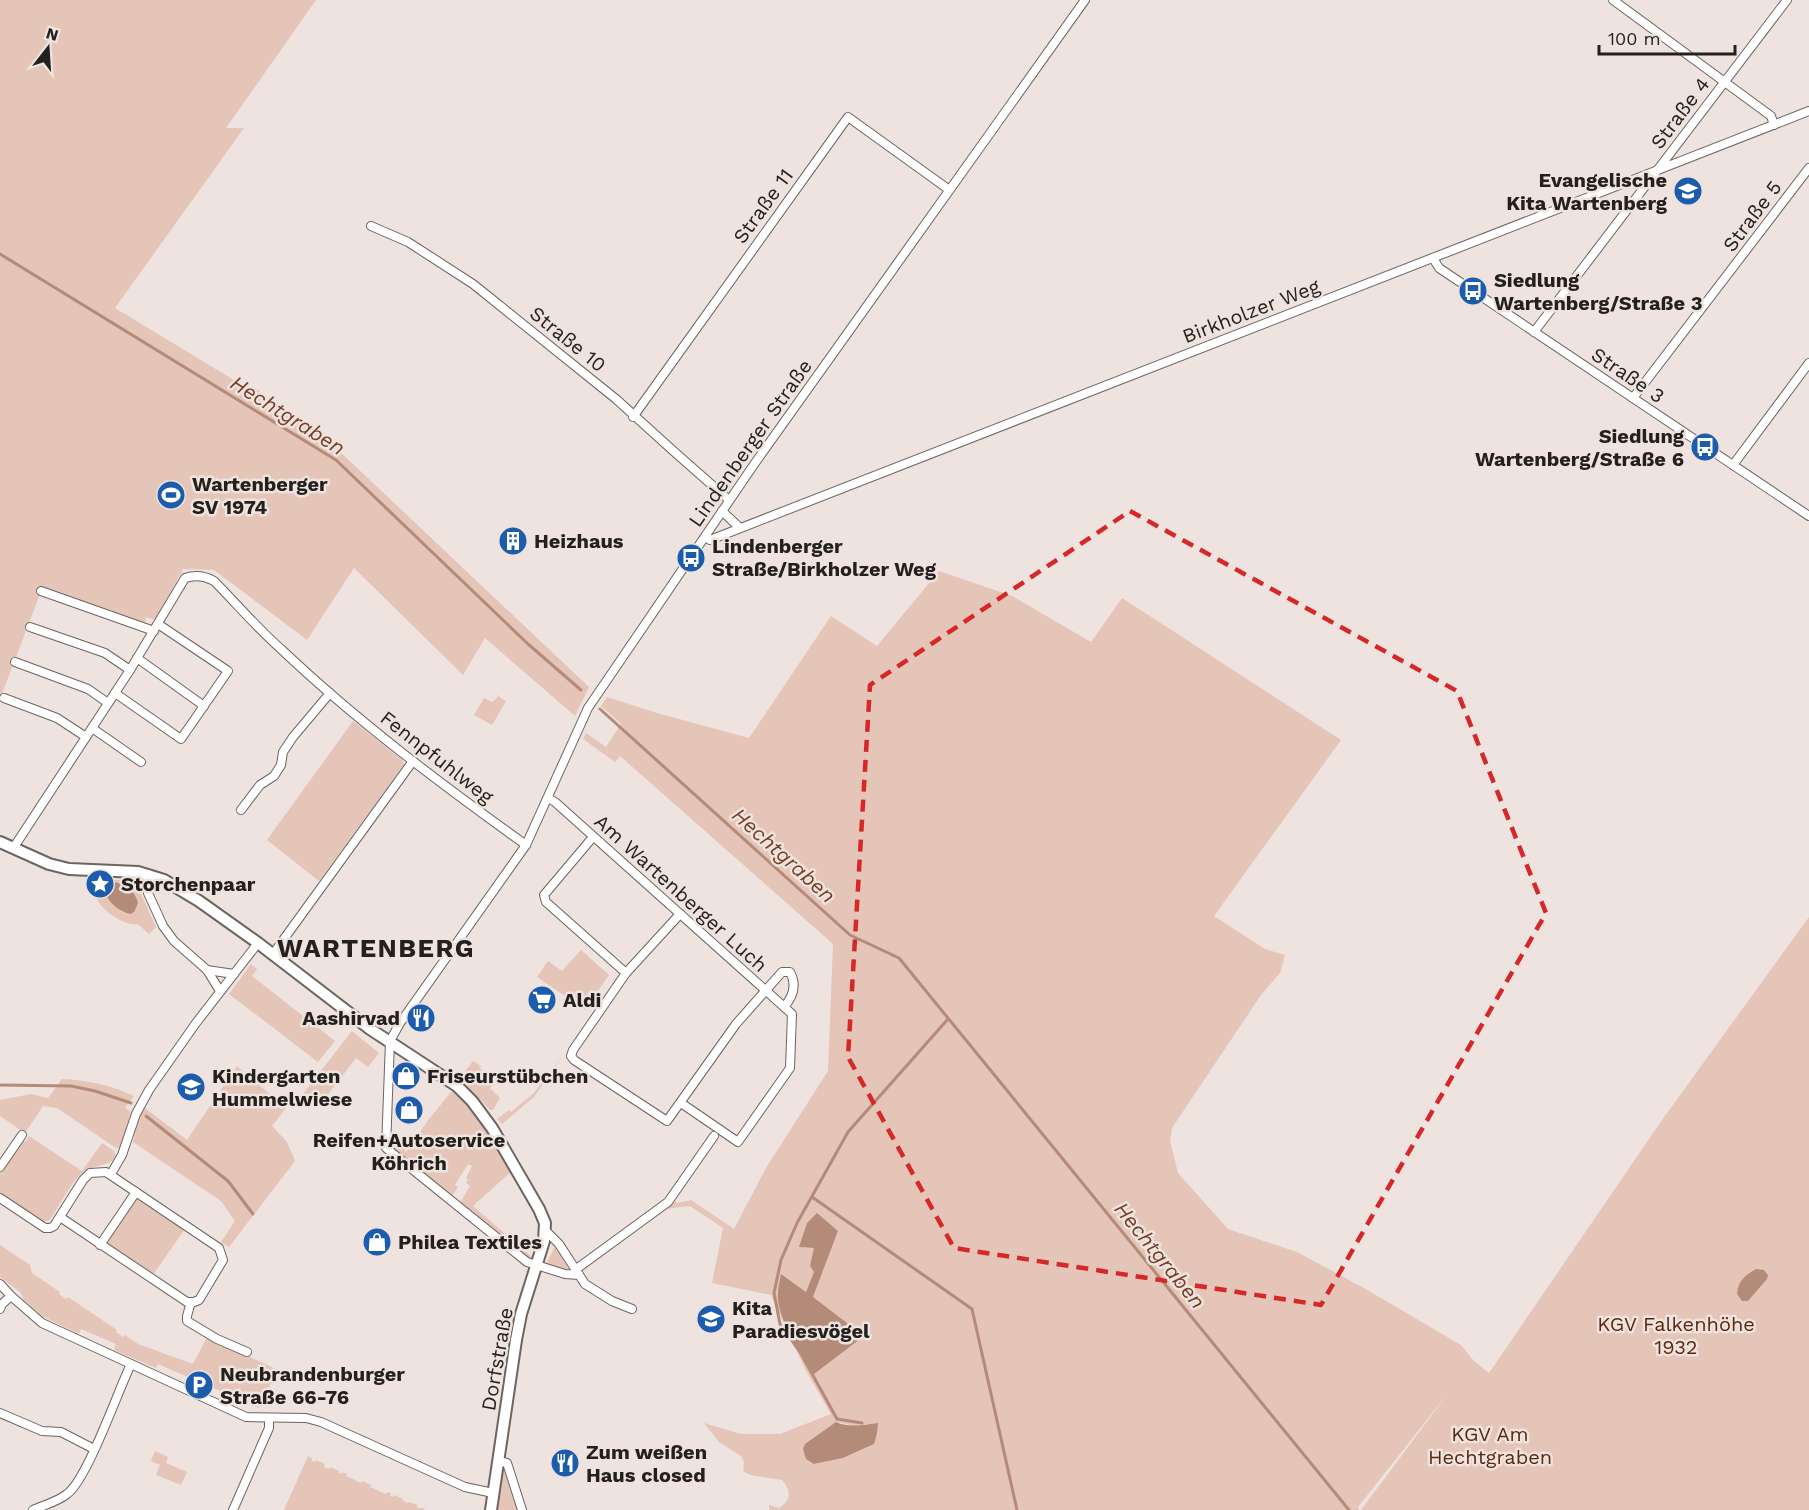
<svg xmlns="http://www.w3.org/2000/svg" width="1809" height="1510" font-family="'Work Sans',sans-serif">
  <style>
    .green { fill: #e4c5b8; fill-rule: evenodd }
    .water { fill: #b48a79 }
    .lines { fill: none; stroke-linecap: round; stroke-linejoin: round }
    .stream { stroke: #b48a79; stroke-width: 3 }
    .street-casing { stroke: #6d6460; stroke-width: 10 }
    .secondary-casing { stroke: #6d6460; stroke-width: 14 }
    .street { stroke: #fff; stroke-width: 8 }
    .secondary { stroke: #fff; stroke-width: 10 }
    .marked { fill: none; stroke: #d62828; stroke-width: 4.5; stroke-dasharray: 12 8; stroke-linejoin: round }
    .labels { text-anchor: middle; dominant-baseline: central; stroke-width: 5; stroke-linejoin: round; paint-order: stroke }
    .street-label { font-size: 20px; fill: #24201e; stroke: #eee3df }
    .poi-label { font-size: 20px; font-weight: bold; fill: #24201e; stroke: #eee3df; text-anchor: start }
    .park-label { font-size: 20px; fill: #5d270d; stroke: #eee3df }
    .water-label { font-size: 21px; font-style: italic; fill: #763e25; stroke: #eee3df }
    .district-label { font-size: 26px; font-weight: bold; letter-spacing: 1.5px; fill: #24201e; stroke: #eee3df }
  </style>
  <rect width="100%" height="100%" fill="#eee3df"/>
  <g class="green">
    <polygon points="0,0 316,0 226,128 244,128 115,308 252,391 255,388 337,449 589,687 575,716 485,638 463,675 354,568 307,640 214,570 183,569 155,620 146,617 145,626 42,589 0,699"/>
    <path d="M939 571 1012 596 1091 642 1122 598 1341 740 1214 916 1265 949 1285 955 1280 973 1261 995 1172 1128 1170 1141 1178 1173 1228 1229 1297 1252 1362 1287 1461 1345 1474 1361 1489 1373 1662 1120 1809 917V1510H1361L1449 1392 1358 1507 1359 1510H769V1505L779 1508C792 1499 791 1491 782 1480L750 1475 743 1471 744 1462 741 1456 719 1442 704 1423 741 1434H780L831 1414 806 1371 771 1295 712 1283 723 1228 690 1206 665 1209 674 1201 677 1203 691 1200 734 1229 766 1168 828 1071 833 944 620 756 615 762 583 739 586 733 606 747 621 724 601 706 607 697 657 713 749 738 831 616 877 646ZM838 1231 813 1297 863 1336 814 1373 800 1352 782 1315 781 1275 806 1292 814 1272 810 1266 815 1248 800 1247ZM836 1422 856 1426 877 1423 868 1447 843 1458 814 1464Z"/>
    <polygon points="493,693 506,701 492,725 474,715 484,698 492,702 498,697"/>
    <polygon points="353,721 402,760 404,765 319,881 267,840"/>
    <path d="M89 878 135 881 156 927 149 934 138 924C125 926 105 913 98 901 94 895 92 886 89 878Z"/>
    <polygon points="581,950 609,975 585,1010 537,977 548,961 562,971"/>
    <polygon points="251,964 257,969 252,976 335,1041 318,1062 229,994"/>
    <polygon points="352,1031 379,1053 368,1067 356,1058 319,1106 303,1094"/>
    <polygon points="562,1057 534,1097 502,1124 497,1119 509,1110 511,1112 534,1093"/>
    <polygon points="473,1061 481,1066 480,1068 494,1083 490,1088 500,1098 493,1110 490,1110 460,1078"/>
    <polygon points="237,1066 272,1096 286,1096 281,1103 286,1108 272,1126 287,1142 295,1161 229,1247 221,1242 235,1221 221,1201 133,1142 139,1117 145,1108 187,1140"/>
    <path d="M62 1079C86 1080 111 1085 134 1096L125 1108 131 1112 121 1147 116 1148 57 1108 43 1106 25 1133 0 1116V1100L31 1094 48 1098Z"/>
    <polygon points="452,1091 457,1096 461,1095 481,1118 513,1170 473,1206 533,1258 532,1260 460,1203 470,1186 466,1183 468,1180 466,1178 472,1166 468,1164 455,1185 458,1187 452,1196 393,1148 390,1142 391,1137 394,1138 406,1152 429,1119"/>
    <path d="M29 1136 82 1171 102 1143 114 1151 116 1157C106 1168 92 1164 82 1173 70 1184 59 1206 50 1220L42 1222 0 1193V1173L21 1142 26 1141Z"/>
    <polygon points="135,1198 184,1230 153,1275 106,1244 105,1241"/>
    <polygon points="0,1245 30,1265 32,1273 60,1292 59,1294 66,1299 68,1297 117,1330 116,1332 123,1337 125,1335 138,1344 193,1364 207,1337 278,1370 259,1408 158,1364 156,1368 114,1350 116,1344 81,1329 79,1334 42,1316 24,1300 20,1292 0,1277"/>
    <polygon points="555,1246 569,1270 568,1272 546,1264"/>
    <polygon points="155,1451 168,1457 166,1463 187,1472 181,1485 156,1475 160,1465 151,1461"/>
    <polygon points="308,1456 312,1458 312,1461 315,1462 316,1460 325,1464 324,1467 329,1469 331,1467 339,1471 339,1473 341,1474 342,1472 347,1474 346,1476 361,1483 362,1481 371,1485 370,1487 386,1494 387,1492 391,1493 390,1496 393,1497 394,1495 403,1499 403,1501 408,1503 409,1502 418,1505 417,1508 425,1508 424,1510 284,1510"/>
    <polygon points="502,1466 505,1466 519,1510 496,1510"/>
  </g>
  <g class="water">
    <path d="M111 882C125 883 134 889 138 903L134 912 130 914C116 910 98 896 111 882Z"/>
    <path d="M817 1213 838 1231 813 1297 864 1336 814 1374C801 1353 776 1318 778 1293 778 1287 780 1280 781 1274L806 1292 814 1272 810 1266 814 1248 799 1247 807 1223Z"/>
    <path d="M1756 1269 1764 1270 1768 1275 1767 1279 1748 1301H1742L1737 1294C1738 1280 1746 1275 1756 1269Z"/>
    <path d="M836 1422C849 1428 864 1425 878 1423L877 1433 874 1444 843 1458 814 1464 806 1459 803 1449 805 1444Z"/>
  </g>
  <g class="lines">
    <g class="stream">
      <polyline points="0,254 336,460 528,644 581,690"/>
      <polyline points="600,709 850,935 899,958 1349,1510"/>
      <polyline points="0,1085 71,1086 95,1091 131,1103"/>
      <polyline points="146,1116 228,1181 253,1214"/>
      <polyline points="812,1197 972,1309 1017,1510"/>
      <polyline points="862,1423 837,1419 800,1352 780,1324 774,1293 781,1260 797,1223 848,1132 948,1019"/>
    </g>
    <g class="street-casing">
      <g id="street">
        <polyline points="1613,0 1771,116 1774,125"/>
        <path d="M371 226 408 242 473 284 616 399C653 433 691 467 729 500"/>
        <polyline points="1433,258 1439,268 1809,516"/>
        <polyline points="1534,332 1787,0"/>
        <polyline points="1633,398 1809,168"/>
        <polyline points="633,417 848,117 948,189"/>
        <polyline points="1733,465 1809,363"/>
        <polyline points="722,511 740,528"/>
        <polyline points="705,537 710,540 1809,111"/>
        <polyline points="41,591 154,631"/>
        <polyline points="30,627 105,653 130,670"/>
        <polyline points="137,658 204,706"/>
        <polyline points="15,662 88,689 108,703"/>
        <polyline points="115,693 181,739 228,671 158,624"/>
        <polyline points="4,698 57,718 86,737"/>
        <polyline points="92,728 141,762"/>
        <polyline points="548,798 555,802 792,1014 790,1068 738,1142 681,1103"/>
        <polyline points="241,810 260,785 274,776 281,765 283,752 293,737 330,693"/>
        <polyline points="593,837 544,895 546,902 626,973"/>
        <path d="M14 847 130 670 185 578C194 575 205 576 214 581 236 603 257 628 281 649 357 721 441 784 526 845"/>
        <polyline points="148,874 148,893 163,926 174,941 207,970 220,991"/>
        <path d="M680 914 626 973 573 1050 571 1056 574 1060 667 1121 736 1024 782 972H790C797 985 793 997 784 1007"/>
        <polyline points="273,954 413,761"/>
        <polyline points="207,970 234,974"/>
        <polyline points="0,1167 22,1135"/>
        <polyline points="111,1174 122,1155 136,1114 149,1090 196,1023 258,943"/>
        <polyline points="0,1198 45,1228 50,1228 54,1226 83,1180 90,1173 106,1172 219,1248 223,1260 199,1300 194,1302 187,1302 60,1217"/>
        <polyline points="546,1231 559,1244 585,1284 612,1301 632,1309"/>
        <polyline points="100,1245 136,1192"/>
        <polyline points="575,1270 668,1202 714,1136"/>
        <polyline points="579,1275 565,1274 527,1262 386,1148 390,1041 400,1023 526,845 588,708 755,463 1085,0"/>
        <polyline points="0,1284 11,1296 42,1323 246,1417 306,1418 321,1422 465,1487 493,1493"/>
        <polyline points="191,1302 187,1316 187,1321 217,1339 247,1352"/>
        <polyline points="0,1309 2,1304 11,1296"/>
        <polyline points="0,1413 42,1431 61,1432 94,1449"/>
        <polyline points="498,1461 507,1463 522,1510"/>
        <path d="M33 1510C44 1505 57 1502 67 1494 87 1480 118 1391 131 1364"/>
        <polyline points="233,1510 269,1428 269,1418"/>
      </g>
    </g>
    <g class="secondary-casing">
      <polyline id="secondary" points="0,842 49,864 69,869 138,872 164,880 199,901 258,943 370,1029 457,1086 472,1101 492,1128 539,1209 545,1223 544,1241 521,1314 516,1340 491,1510"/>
    </g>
    <use href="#street" class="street"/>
    <use href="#secondary" class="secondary"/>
  </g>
  <path class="marked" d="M1130 511 1457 691 1546 913 1321 1305 954 1248 848 1057 870 685Z"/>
  <defs>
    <g id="school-disc" transform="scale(1.5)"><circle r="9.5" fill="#1c5cad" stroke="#eee3df"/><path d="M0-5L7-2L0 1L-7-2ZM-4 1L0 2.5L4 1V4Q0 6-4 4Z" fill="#fff"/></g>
    <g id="bus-disc" transform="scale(1.5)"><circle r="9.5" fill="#1c5cad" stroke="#eee3df"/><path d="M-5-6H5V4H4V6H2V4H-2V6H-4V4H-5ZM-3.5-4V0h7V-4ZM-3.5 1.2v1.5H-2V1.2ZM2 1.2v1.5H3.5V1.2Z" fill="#fff"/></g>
    <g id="stadium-disc" transform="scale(1.5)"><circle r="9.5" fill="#1c5cad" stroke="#eee3df"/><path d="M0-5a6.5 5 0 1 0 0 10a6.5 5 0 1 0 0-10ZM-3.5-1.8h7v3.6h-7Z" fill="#fff"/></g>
    <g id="building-disc" transform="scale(1.5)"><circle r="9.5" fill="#1c5cad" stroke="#eee3df"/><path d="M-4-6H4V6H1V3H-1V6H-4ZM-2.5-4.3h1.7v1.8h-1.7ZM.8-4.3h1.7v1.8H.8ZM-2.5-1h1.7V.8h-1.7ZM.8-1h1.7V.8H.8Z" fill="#fff"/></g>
    <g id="sight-disc" transform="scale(1.5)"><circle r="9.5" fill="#1c5cad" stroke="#eee3df"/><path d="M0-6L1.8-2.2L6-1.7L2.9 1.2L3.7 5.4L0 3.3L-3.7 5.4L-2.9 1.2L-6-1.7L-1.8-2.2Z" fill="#fff"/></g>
    <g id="supermarket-disc" transform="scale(1.5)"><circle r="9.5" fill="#1c5cad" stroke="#eee3df"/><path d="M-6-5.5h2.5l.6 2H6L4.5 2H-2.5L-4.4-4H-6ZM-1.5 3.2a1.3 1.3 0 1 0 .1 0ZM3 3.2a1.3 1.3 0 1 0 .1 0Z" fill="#fff"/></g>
    <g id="restaurant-disc" transform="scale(1.5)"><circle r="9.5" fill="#1c5cad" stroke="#eee3df"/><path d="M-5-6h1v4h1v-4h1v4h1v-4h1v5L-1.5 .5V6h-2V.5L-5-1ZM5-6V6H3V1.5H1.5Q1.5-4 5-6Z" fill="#fff"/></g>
    <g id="shop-disc" transform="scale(1.5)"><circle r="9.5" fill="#1c5cad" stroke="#eee3df"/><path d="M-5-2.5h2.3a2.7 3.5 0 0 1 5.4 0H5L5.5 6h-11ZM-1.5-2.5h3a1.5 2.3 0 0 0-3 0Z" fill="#fff"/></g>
    <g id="parking-disc" transform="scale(1.5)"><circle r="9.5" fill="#1c5cad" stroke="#eee3df"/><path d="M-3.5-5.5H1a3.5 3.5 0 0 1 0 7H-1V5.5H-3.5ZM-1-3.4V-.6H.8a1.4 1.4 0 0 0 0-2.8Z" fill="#fff"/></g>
  </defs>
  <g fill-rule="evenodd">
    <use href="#school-disc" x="1688" y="191"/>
    <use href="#bus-disc" x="1473" y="291"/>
    <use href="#bus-disc" x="1705" y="447"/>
    <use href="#stadium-disc" x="171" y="495"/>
    <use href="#building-disc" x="513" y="541"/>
    <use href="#bus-disc" x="691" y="558"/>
    <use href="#sight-disc" x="100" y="884"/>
    <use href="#supermarket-disc" x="542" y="1000"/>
    <use href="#restaurant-disc" x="421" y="1018"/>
    <use href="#shop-disc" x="406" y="1076"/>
    <use href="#school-disc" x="191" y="1087"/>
    <use href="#shop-disc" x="409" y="1110"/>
    <use href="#shop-disc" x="377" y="1242"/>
    <use href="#school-disc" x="711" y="1319"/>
    <use href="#parking-disc" x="199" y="1385"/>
    <use href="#restaurant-disc" x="565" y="1463"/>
  </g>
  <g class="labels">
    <g class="street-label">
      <text transform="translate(1680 113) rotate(-53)">Straße 4</text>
      <text transform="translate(763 206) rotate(-54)">Straße 11</text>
      <text transform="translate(1752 216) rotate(-53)">Straße 5</text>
      <text transform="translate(1251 311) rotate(-21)">Birkholzer Weg</text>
      <text transform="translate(568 339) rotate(39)">Straße 10</text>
      <text transform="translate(1628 375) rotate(34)">Straße 3</text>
      <text transform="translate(750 443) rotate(-55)">Lindenberger Straße</text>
      <text transform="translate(437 757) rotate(38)">Fennpfuhlweg</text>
      <text transform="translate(681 893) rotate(42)">Am Wartenberger Luch</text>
      <text transform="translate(497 1359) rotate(-80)">Dorfstraße</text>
    </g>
    <g class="poi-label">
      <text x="1667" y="180" text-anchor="end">Evangelische<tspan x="1667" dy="23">Kita Wartenberg</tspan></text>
      <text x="1494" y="280">Siedlung<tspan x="1494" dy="23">Wartenberg/Straße 3</tspan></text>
      <text x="1684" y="436" text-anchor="end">Siedlung<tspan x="1684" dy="23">Wartenberg/Straße 6</tspan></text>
      <text x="192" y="484">Wartenberger<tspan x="192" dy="23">SV 1974</tspan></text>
      <text x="534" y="541">Heizhaus</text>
      <text x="712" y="546">Lindenberger<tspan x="712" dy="23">Straße/Birkholzer Weg</tspan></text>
      <text x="121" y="884">Storchenpaar</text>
      <text x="563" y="1000">Aldi</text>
      <text x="400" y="1018" text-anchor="end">Aashirvad</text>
      <text x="212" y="1076">Kindergarten<tspan x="212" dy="23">Hummelwiese</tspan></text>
      <text x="427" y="1076">Friseurstübchen</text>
      <text x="409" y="1140" text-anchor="middle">Reifen+Autoservice<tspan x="409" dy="23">Köhrich</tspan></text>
      <text x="398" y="1242">Philea Textiles</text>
      <text x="732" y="1308">Kita<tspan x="732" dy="23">Paradiesvögel</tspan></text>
      <text x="220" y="1374">Neubrandenburger<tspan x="220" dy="23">Straße 66-76</tspan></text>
      <text x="586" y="1452">Zum weißen<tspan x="586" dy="23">Haus closed</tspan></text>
    </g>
    <g class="park-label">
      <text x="1676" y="1324">KGV Falkenhöhe<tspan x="1676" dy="23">1932</tspan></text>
      <text x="1490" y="1434">KGV Am<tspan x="1490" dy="23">Hechtgraben</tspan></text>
    </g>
    <g class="water-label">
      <text transform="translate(288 415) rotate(32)">Hechtgraben</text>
      <text transform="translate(784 855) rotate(42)">Hechtgraben</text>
      <text transform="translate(1160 1255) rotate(51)">Hechtgraben</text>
    </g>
    <g class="district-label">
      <text x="376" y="948">WARTENBERG</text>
    </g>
  </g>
  <g transform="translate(48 48) rotate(17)" stroke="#eee3df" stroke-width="4.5" paint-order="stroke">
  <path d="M0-4.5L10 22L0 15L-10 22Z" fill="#24201e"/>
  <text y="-9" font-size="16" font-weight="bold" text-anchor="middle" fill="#24201e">N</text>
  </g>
  <path d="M1599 45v9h136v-9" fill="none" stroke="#24201e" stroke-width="3"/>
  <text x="1608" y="45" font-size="18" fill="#24201e" stroke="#eee3df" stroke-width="4.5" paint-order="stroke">100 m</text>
</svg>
